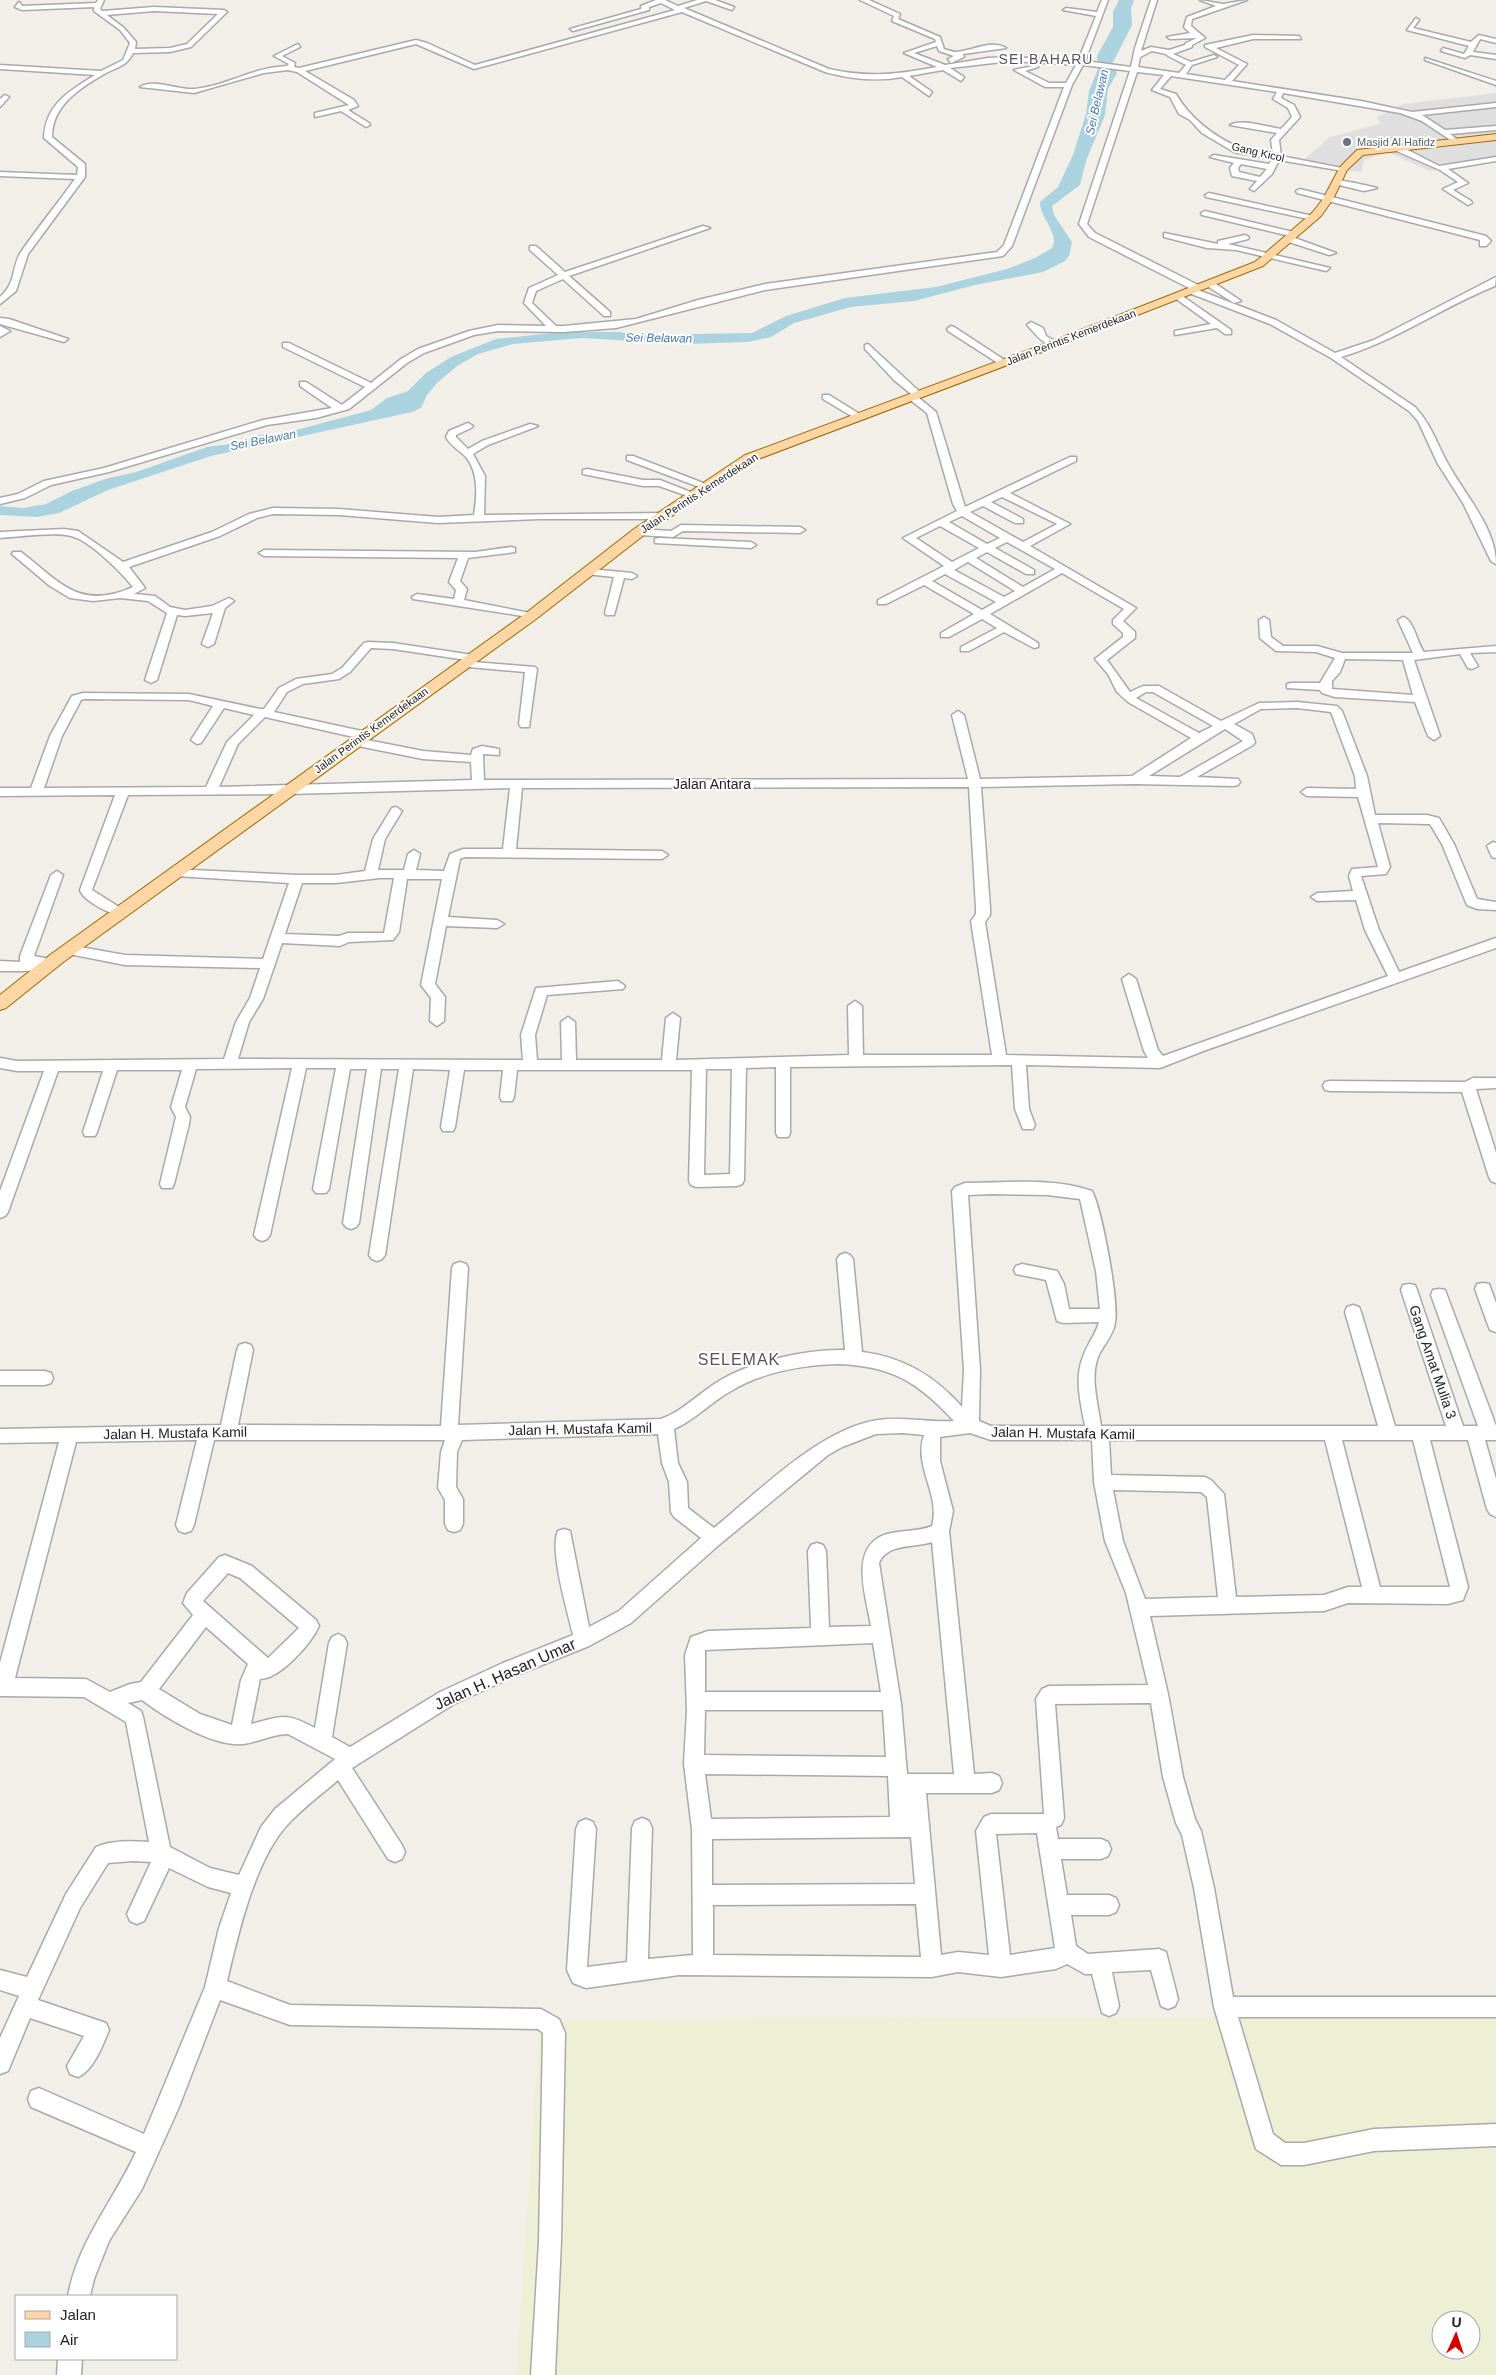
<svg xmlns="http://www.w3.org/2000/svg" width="1496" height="2375" font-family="Arial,sans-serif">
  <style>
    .residential { fill: #e0dfdf }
    .farmland { fill: #eef0d5; fill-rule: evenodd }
    .water { fill: #aad3df }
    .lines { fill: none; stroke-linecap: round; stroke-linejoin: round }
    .minor-casing { stroke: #a9a9a9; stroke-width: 3 }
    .major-casing { stroke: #a06b00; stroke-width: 2 }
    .minor { fill: #fff; fill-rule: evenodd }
    .major { fill: #fcd6a4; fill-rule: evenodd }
    .worship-dot { fill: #6b7280; stroke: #fff; stroke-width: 2 }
    .labels { text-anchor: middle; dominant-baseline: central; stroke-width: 4; stroke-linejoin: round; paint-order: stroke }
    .far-worship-label { font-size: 11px; fill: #5b616d; stroke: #fff; text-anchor: start }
    .far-street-label { font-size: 11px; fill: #222; stroke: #fff }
    .far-water-label { font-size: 12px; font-style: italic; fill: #4a7aab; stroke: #fff }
    .far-quarter-label { font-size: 14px; letter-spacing: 1px; fill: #555; stroke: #fff }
    .street-label { font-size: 14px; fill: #222; stroke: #fff }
    .quarter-label { font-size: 16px; letter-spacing: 1px; fill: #555; stroke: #fff }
    .near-street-label { font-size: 16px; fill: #222; stroke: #fff }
  </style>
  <rect width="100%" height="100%" fill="#f2efe9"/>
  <polygon class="residential" points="1496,93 1496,160 1430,171 1387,152 1364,160 1362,172 1299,164 1330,137 1380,124 1377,117 1403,104"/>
  <path class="farmland" d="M1496 2016V2375H516L540 2020ZM1441 2320H1471V2350H1441Z"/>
  <path class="water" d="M1119 0H1134L1131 9 1132 25 1112 64 1117 73 1108 89 1105 115 1086 161 1080 185 1052 206 1054 215 1072 242 1069 256 1065 261 1043 272 975 285 914 301 851 307 794 323 771 337 748 342 686 344 582 338 513 344 478 354 457 366 437 383 427 395 421 408 412 412 211 456 108 490 59 513 37 517 0 515V506L23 508 46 504 72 491 105 479 136 472 207 447 238 443 260 435 285 433 371 410 387 398 408 391 426 373 451 357 496 339 563 332H619L636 335 752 333 786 316 845 298 936 287 1007 269 1035 258 1052 248 1054 242C1054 227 1040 217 1040 202L1058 187 1073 155 1086 114 1089 91 1098 69 1097 56 1113 27V12Z"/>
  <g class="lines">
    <g class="minor-casing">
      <g id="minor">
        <path d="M98 0H104L100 9 102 11 154 7 224 10 227 12 191 47 170 52 133 53C128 65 118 67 106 73 80 88 52 105 52 137L85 164V177L28 254 16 291 0 304V297C17 282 11 268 21 252 38 227 58 203 75 179L0 176V172L77 175 78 167 44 138C45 105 69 91 95 75L0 69V65L101 71 123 60 130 43 120 30 94 11V7L22 10 15 7 19 2 22 6 96 3ZM154 11 218 14 187 44 170 48 135 49 136 42 124 28 107 15Z"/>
        <path d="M656 0H665L678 6 697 0H715L734 7 732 10 706 1 684 8 829 69C867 78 900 74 937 67L904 53 936 42 935 39 892 21 894 16 860 0H869L900 14 898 19 940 37 944 49C948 50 952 52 956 52 971 51 992 39 1006 48L963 54 964 57 951 63 948 59 954 56 939 51 937 46 914 53 945 65 988 58 1011 57 1078 61 1096 16 1063 10 1066 8 1097 12 1102 0H1108L1085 61 1131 67 1135 48 1151 0H1157L1141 51 1151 47 1169 50 1185 45 1186 43 1197 38 1170 39 1167 37 1190 33 1184 27 1187 17 1216 6 1200 0 1223 4 1247 0 1192 19 1191 26 1205 38 1192 45V47L1173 54 1191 62 1214 55 1217 57 1192 65 1186 74 1225 80 1239 65 1205 47V45L1253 35 1299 36 1301 39H1253L1216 48 1247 64 1232 81 1361 101 1412 112 1496 103V107L1422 115 1445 130 1496 126V130L1450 134 1459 141 1455 143 1422 121 1400 113 1283 93 1281 98 1294 105 1300 117 1279 140 1281 156 1347 169 1343 171 1279 160 1272 174 1254 191 1250 189 1257 181 1232 176 1230 168 1234 163 1210 157 1214 155 1269 164 1272 159 1234 152 1202 133 1190 120 1179 114 1170 97 1152 90 1164 75 1137 72 1087 224 1095 233 1200 286 1201 288 1198 290 1276 320 1335 353 1374 340 1496 277 1495 286C1442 307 1396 341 1341 357L1415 407C1431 424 1437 444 1448 464 1465 495 1496 528 1496 564L1491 561 1463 503 1438 464 1418 421 1409 411 1331 358 1270 324 1189 293 1188 291 1191 289 1089 237 1079 224 1130 71 1083 65 1072 85 1012 246 1003 256 765 290 616 328 564 332 498 331 474 335 424 353 407 363 349 409 316 418 267 425 109 472 51 485 25 498 0 504V498L18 494 44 481 104 468 263 420 332 408 300 386V382H306L342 405 365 387 283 347V343H289L371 383 401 359 418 349 469 331 498 325 546 326 524 303 529 288 558 275 530 250V246H536L565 272 703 226 710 228 569 276 610 312V316H604L563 279 536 291 532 303 556 326H564L636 319 698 300 765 284 997 252 1004 245 1064 87H1045L1014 70 1038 65V67L1025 71 1049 83H1066L1076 65 1011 61 950 68 964 77 961 81 943 70 909 76 932 92 929 96 902 77C875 82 851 79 825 72L682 12 474 69 416 44 305 71 354 100 358 106 348 110 369 123 370 125 366 127 341 111 315 117V113L349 105 297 72 288 70 264 73 194 93 140 87C153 78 178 90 194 89 224 87 253 67 287 66L289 64 274 56 298 44 300 47 282 56 295 63 294 67 299 68 416 40 427 43 475 65 675 10 661 3 649 7V10L573 31 570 29 641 9V6ZM1152 51 1166 54 1168 56 1186 65 1179 73 1138 67 1140 57ZM1171 76 1277 92 1273 99 1288 108 1292 117 1281 129C1267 127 1242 118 1230 125L1277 133 1271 140 1273 154C1262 152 1248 152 1238 147 1213 136 1189 117 1176 94L1160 89ZM1241 164 1267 169 1260 177 1239 172 1238 168Z"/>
        <polygon points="1416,18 1419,20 1413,28 1471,42 1479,35 1496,39 1496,43 1480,39 1473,52 1496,55 1496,59 1470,55 1465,58 1441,51 1443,48 1464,54 1469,46 1407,30"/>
        <polygon points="1425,58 1496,81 1496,85 1425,60"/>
        <polygon points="5,95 9,97 0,107 0,99"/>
        <polygon points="1392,145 1398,145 1439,166 1496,157 1496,161 1448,169 1468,183 1453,190 1471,201 1472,203 1468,205 1443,189 1458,182 1440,170 1392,149"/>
        <path d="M1338 180C1345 181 1375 187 1377 188L1364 191 1335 184 1334 182Z"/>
        <polygon points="1300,189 1486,236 1491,241 1486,246 1480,246 1480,240 1297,193 1296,191"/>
        <polygon points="1209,193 1313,216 1317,218 1313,220 1206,197 1205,195"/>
        <polygon points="1205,211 1297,233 1298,235 1294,237 1202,215 1201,213"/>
        <polygon points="1164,233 1218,244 1218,241 1245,235 1249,237 1248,239 1228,244 1330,268 1326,271 1236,250 1207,248 1164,237"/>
        <polygon points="1286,237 1292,237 1336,253 1329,255 1286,241"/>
        <polygon points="1207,282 1213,282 1241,301 1234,303 1207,286"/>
        <polygon points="1178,293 1231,330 1231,334 1225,334 1217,328 1175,335 1175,331 1211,324 1175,298 1174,296"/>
        <polygon points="0,318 9,319 68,339 64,342 0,324"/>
        <path d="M1031 322 1043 328 1046 336 1057 342V346C1044 347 1035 333 1027 325Z"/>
        <polygon points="0,326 10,331 0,337"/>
        <polygon points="951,326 954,327 1009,363 1001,365 948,331 947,329"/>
        <path d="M868 344 921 393 923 395 919 398 936 412 965 507 1070 457H1076V461L1010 493 1070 524 1030 546 1136 608 1123 621 1135 632V638L1107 660 1130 692 1143 686H1159L1221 721 1259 703 1297 702 1337 706 1342 711 1367 776 1375 815H1427L1439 818 1454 844 1477 899 1496 902V910L1477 909 1467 905 1442 844 1430 824 1378 823 1390 867 1386 874 1361 876 1379 930 1399 972 1496 938V948L1206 1050 1160 1068 1026 1065 1029 1109 1035 1125 1033 1129H1023L1015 1109 1012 1065 790 1067V1133L788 1137H778L776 1133V1067L746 1068 744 1180 742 1184 737 1186 696 1187 691 1185 689 1181 692 1070H517L514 1097 512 1101H502L500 1097 503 1070H464L455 1127 453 1131H443L441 1127 450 1070 413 1069 385 1255 382 1259 377 1261 372 1259 369 1255 399 1069H381L359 1223 356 1227 351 1229 346 1227 343 1223 367 1069H350L329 1189 326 1193H316L313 1189 336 1068H306L270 1235 267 1239 262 1241 257 1239 254 1235 292 1068 196 1069 185 1107 190 1117 189 1124 174 1184 172 1188H162L160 1184 176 1117 171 1107 182 1070H117L97 1132 95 1136H85L83 1132 103 1071H58L8 1212 5 1216 0 1218V1191L44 1071H17L0 1068V1058L17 1061 224 1059 236 1022 250 998 260 968 125 965 64 953 62 950 64 947 69 945 125 955 263 959 289 883 176 876 171 875 170 872 171 869 297 875H336L365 871 373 839 392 808 396 807 402 811 385 839 378 870H404L408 854 414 850 420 854 416 870 444 871 450 854 463 849H503L510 788 289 794 128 795 92 890 127 912 125 915C115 918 82 900 80 890L115 795 0 796V788H31L50 736 72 696 83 693 189 694 260 709H264L279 688 296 679 332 674 342 668 364 643 368 642 393 643 473 655 479 658 473 661 393 649 371 648 350 672 339 679 303 684 287 692 274 712 371 733V739L367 740 265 717 238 744 219 787 472 780 471 762 423 759 353 745V739L357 738 423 751 471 755 473 749 482 746 499 749V755L483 754 484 780 968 779 952 715 958 711 964 715 980 779 1132 776 1191 738 1128 702 1117 692 1108 674 1095 659 1123 637V633L1113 624V620L1124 609 1062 573 990 614 1038 643V647L1034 648 1004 632 969 651H961V647L997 628 982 619 949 637H941V633L974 614 924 585 886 604H878V600L944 566 903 538 957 511 953 504 927 413 909 399 907 397 911 394 894 380 865 349V345ZM1002 497 1057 524 1023 542 970 512 983 506 1015 523H1023V519L991 502ZM962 516 1000 538 987 544 949 522ZM940 526 979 548 952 562 916 538ZM1007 542 1055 569 1023 587 976 558 987 552 1026 574H1034V570L995 548ZM968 562 1015 591 1004 597 954 570ZM945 574 996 602 982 610 932 581ZM1146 692H1153L1213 726 1199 733 1136 698ZM84 699 189 700 213 706 191 740 197 744 201 743 224 708 254 715 227 742 206 787 44 788 62 736 81 700ZM1297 708 1331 712 1355 776 1356 789 1307 788 1301 792 1307 796 1358 797 1378 867 1352 869 1349 876 1353 891 1317 893 1311 897 1317 901 1356 900 1365 930 1388 976 1163 1056 1158 1050 1136 979 1129 974 1122 979 1144 1051 1148 1058 1006 1055 985 922 990 915V908L981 787 1135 784 1234 786 1238 785 1240 782 1238 779 1197 777 1253 745 1255 742 1252 734 1234 724 1261 709ZM1225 729 1243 741 1180 777 1149 776ZM969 787 976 908V914L971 921 992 1055H863L862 1006 855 1001 848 1006 849 1055 676 1060 680 1018 673 1013 666 1018 662 1060H576L575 1022 568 1017 561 1022 562 1060H537L535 1035 547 995 623 989 625 986 618 981 536 988 521 1035 523 1060 238 1059 249 1022 263 999 282 943 340 946 349 942 393 940 399 932 407 879H442L421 985 431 998 430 1021 437 1026 444 1021 445 997 435 984 446 926 497 928 504 924 497 920 448 917 460 859 465 857 662 859 668 855 662 851 516 849 522 788ZM380 878H394L384 933H348L339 936 285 934 302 883H336ZM706 1069H732L730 1174 704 1175Z"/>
        <polygon points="823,395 829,395 866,418 858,420 823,399"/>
        <path d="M468 423 473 426 471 428 456 435V437L468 449 482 441 530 424 538 426 488 445 473 454 485 476 484 515 664 513 669 516 664 519H539L438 523 339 515 273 514 257 518 220 536 129 567 145 588 134 594 155 596 170 607 185 610 212 606 229 598 234 601 225 608 214 644 208 647 202 644 213 613 185 616 177 615 157 680 151 683 145 680 167 613 148 601 120 598 93 601 70 598 50 586 12 554 13 552H21C60 582 79 611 133 587 122 573 91 542 74 537 59 531 17 537 0 538V532L64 529 78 531 123 562 212 532 249 514 273 508 339 509 438 517 474 515C477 496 479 473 466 457 459 450 451 446 446 437L449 431Z"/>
        <polygon points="627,456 633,456 711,486 702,488 627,460"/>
        <polygon points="587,469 643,480 660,480 698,495 693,498 659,486 643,486 583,474 583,470"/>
        <polygon points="681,525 800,527 805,530 800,533 683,531 673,537 639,535 634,532 639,529 671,531"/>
        <polygon points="659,538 751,542 756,545 751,548 655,543 655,539"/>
        <polygon points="511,547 515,548 515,552 468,558 460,581 467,589 464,600 535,614 535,618 413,599 412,597 417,594 454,599 456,590 449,582 458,558 264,556 259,553 264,550 475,552"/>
        <polygon points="590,569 632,573 637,576 632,579 624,578 614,615 606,615 605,613 614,577 586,574 585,572"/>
        <path d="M1264 617 1269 620 1271 637 1283 646H1317L1342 653H1413L1398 620 1403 617C1414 620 1417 643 1424 652L1496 646V652L1470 653 1478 666 1472 669 1468 668 1460 654 1414 660 1440 736 1434 740 1428 736 1415 702 1335 697 1322 693 1320 690 1287 688V684L1291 683H1320L1335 658 1316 652 1276 651 1260 638 1259 620ZM1345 659 1403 660 1413 695 1332 689V681L1340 672Z"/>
        <polygon points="462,661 535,667 537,669 529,727 521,727 519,724 525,672 458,666 458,662"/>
        <polygon points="1493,842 1496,843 1496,858 1492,857 1487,846"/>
        <path d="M57 871 63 875 34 956 55 960 57 963 55 966C36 972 21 971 0 971V961L20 962V956L51 875Z"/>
        <polygon points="1473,1078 1496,1078 1496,1088 1476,1089 1496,1153 1496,1183 1491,1181 1489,1177 1462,1092 1330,1091 1325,1090 1323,1086 1325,1082 1330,1081 1465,1082"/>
        <path d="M965 1183C1007 1183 1052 1177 1092 1191 1102 1210 1119 1302 1115 1323 1113 1336 1103 1345 1098 1357 1090 1378 1098 1404 1101 1426H1378L1345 1312 1347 1307 1353 1305 1359 1307 1361 1312 1395 1426H1446L1401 1290 1403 1285 1409 1284 1415 1285 1417 1290 1463 1426H1478L1431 1295 1433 1290 1439 1289 1445 1290 1496 1426V1440H1485L1496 1479V1517L1490 1514 1487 1509 1468 1440H1430L1468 1587 1463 1600 1448 1604 1348 1603 1324 1611 1150 1616 1168 1694 1183 1777 1195 1819 1201 1831 1214 1888 1233 1997H1496V2017H1238L1273 2134 1285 2143H1304L1374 2129 1496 2124V2146L1374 2151 1304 2165H1281L1256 2149 1214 2007 1194 1888 1182 1835 1176 1823 1163 1777 1151 1703 1055 1704 1064 1818 1061 1825 1056 1827 1058 1839H1101L1108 1842 1111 1849 1108 1856 1101 1859H1061L1067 1895H1109L1116 1898 1119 1905 1116 1912 1109 1915H1071L1076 1946 1088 1954 1159 1949 1166 1952 1178 1999 1175 2006 1168 2009 1161 2006 1151 1970 1112 1972 1119 2006 1116 2013 1109 2016 1102 2013 1092 1974H1085L1067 1964 1056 1969 1001 1977 958 1972 932 1977 679 1975 586 1988 573 1983 567 1970 576 1829 579 1822 586 1819 593 1822 596 1829 587 1967 627 1962 632 1828 635 1821 642 1818 649 1821 652 1828 648 1959 693 1955 692 1829 684 1764 687 1711 685 1655 691 1637 708 1631 811 1628 808 1551 811 1545 817 1543 823 1545 826 1551 829 1627 871 1626C866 1596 848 1546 887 1534 902 1530 917 1532 932 1526 941 1495 913 1466 924 1435L903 1433 876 1434 842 1447 828 1455 720 1544 631 1623 589 1646 517 1675 454 1704 352 1768 402 1845 405 1852 402 1859 395 1862 388 1859 338 1780C322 1794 304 1807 289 1823 255 1858 238 1935 227 1981L290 2005 541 2009 559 2019 565 2033 561 2241 555 2375H531L539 2241 543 2033 538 2029 290 2025 220 2000 179 2107 142 2189 109 2241 94 2279 90 2296H68C78 2241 113 2202 136 2152L31 2107 28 2099 31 2091 39 2088 144 2134 205 1987 219 1928 231 1893 208 1887 169 1868 144 1921 137 1924 130 1921 127 1914 151 1862 133 1861 108 1863 80 1908 38 2000 106 2023 109 2030C103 2045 93 2071 78 2077L70 2074 67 2066 84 2036 30 2018 8 2071 0 2074V2038L19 1996 0 1990V1970L27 1977 66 1894 96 1847C112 1840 132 1841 149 1842L126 1722 84 1697 0 1696V1663L59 1442 0 1443V1429L221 1425 237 1350 239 1345 245 1343 251 1345 253 1350 238 1425 441 1426 452 1268 454 1264 460 1262 466 1264 468 1268 458 1425 661 1419C683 1411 699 1393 719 1381 752 1361 807 1349 845 1350L837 1259 840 1255 845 1253 850 1255 853 1259 862 1352C903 1357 935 1376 962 1407L964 1370 952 1191 955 1187ZM992 1194 1047 1195 1080 1199 1096 1271 1100 1309H1069L1064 1284 1057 1271 1022 1264 1016 1266 1014 1270 1016 1274 1046 1280 1057 1321 1063 1323 1099 1322C1096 1334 1087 1344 1083 1357 1074 1378 1081 1404 1085 1426H991L979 1421 980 1370 968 1195ZM838 1364C892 1366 918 1382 954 1421 929 1423 904 1416 878 1420 821 1428 758 1492 714 1528L688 1508 687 1482 678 1463 674 1429C695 1420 711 1402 731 1391 762 1372 803 1365 838 1364ZM970 1433 991 1440H1092L1094 1482 1105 1541 1126 1593 1148 1685 1049 1686 1042 1689 1036 1699 1044 1814H991L984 1817 976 1831 989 1955 958 1952 941 1955 926 1793H992L999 1790 1002 1783 999 1776 992 1773 974 1774 949 1531 953 1511 940 1461V1437ZM658 1434 662 1463 669 1482 671 1512 674 1517 701 1538 619 1611 589 1627 570 1531 564 1529 558 1531C549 1550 568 1613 573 1635L503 1663 440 1692 350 1747 332 1737 347 1643 344 1637 338 1634 332 1637 329 1643 315 1728C285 1712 283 1716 251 1724L260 1679C280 1679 311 1644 319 1626L316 1620 252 1566 225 1555 219 1557 187 1593 183 1603 193 1615 141 1682 130 1684 110 1692 86 1679 15 1678 76 1442 197 1440 176 1525 179 1531 185 1533 191 1531 194 1525 214 1440H445L441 1452 438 1488 445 1500V1524L448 1530 454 1532 460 1530 463 1524V1499L456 1487 457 1452 462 1440ZM1109 1440H1325L1362 1587H1348L1324 1595 1236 1597 1224 1494 1211 1480 1205 1477 1111 1475ZM1342 1440H1413L1450 1587H1380ZM1113 1490 1201 1492 1207 1497 1218 1597 1145 1599 1123 1541ZM932 1542 954 1774H907L901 1704 879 1563C887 1543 914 1548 932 1542ZM228 1573 240 1578 299 1628 268 1658 203 1601ZM206 1627 248 1664 241 1680 232 1725 200 1714 159 1689ZM873 1643 881 1692H705V1650ZM142 1700C166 1718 213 1747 243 1744 259 1742 273 1734 288 1734L335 1759 275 1809 261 1827 239 1875 210 1868 170 1847 143 1717 141 1711 128 1703ZM705 1710H883L886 1757 704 1755ZM705 1774 888 1776 890 1817 711 1819ZM1037 1833 1055 1948 1010 1955 996 1834ZM911 1837 915 1884 712 1885V1839ZM916 1904 921 1957 713 1955V1905Z"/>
        <polygon points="1483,1283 1489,1284 1496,1303 1496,1332 1490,1330 1488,1325 1475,1289 1477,1284"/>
        <polygon points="0,1371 45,1371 51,1373 53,1378 51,1383 45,1385 0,1385"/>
        <polygon points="58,2359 82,2359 81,2375 57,2375"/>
      </g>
    </g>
    <g class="major-casing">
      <polygon id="major" points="1496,134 1496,140 1363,155 1347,170 1333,199 1321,216 1263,266 1058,346 753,461 644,535 536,619 62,963 6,1008 0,1010 0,995 50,955 526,613 634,529 745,455 1050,342 1255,262 1313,212 1323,199 1340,167 1357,150"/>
    </g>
    <use href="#minor" class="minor"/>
    <use href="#major" class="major"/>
  </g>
  <circle class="worship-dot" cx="1347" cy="142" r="5"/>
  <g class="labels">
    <g class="far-worship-label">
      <text x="1357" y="142">Masjid Al Hafidz</text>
    </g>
    <g class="far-street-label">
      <text transform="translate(1258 152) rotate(13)">Gang Kicol</text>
      <text transform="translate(1071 337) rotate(-21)">Jalan Perintis Kemerdekaan</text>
      <text transform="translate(699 493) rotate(-33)">Jalan Perintis Kemerdekaan</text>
      <text transform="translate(371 730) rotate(-36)">Jalan Perintis Kemerdekaan</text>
    </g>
    <g class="far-water-label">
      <text transform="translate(1097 102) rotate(-77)">Sei Belawan</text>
      <text transform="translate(659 338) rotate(1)">Sei Belawan</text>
      <text transform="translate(263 440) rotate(-11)">Sei Belawan</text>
    </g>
    <g class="far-quarter-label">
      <text x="1046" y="59">SEI BAHARU</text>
    </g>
    <g class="street-label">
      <text x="712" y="784">Jalan Antara</text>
      <text transform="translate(1433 1362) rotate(71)">Gang Amat Mulia 3</text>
      <text transform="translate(580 1429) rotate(-1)">Jalan H. Mustafa Kamil</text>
      <text transform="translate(175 1433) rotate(-1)">Jalan H. Mustafa Kamil</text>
      <text transform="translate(1063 1433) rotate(1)">Jalan H. Mustafa Kamil</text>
    </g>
    <g class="quarter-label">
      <text x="739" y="1359">SELEMAK</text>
    </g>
    <g class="near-street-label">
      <text transform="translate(505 1674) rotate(-24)">Jalan H. Hasan Umar</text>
    </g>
  </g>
  <rect x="15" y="2295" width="162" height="65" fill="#ffffff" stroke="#a7a7a7"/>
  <rect x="25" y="2311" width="25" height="8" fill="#fcd6a4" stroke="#a7a7a7"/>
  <text x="60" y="2320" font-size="15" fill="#222222">Jalan</text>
  <rect x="25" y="2332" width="25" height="15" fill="#aad3df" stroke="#a7a7a7"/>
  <text x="60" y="2345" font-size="15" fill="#222222">Air</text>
  <g transform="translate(1456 2335) rotate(3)"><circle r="24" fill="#ffffff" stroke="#a7a7a7"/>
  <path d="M0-4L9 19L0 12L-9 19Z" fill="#d40000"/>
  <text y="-8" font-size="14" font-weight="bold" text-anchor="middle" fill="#222222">U</text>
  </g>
</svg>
